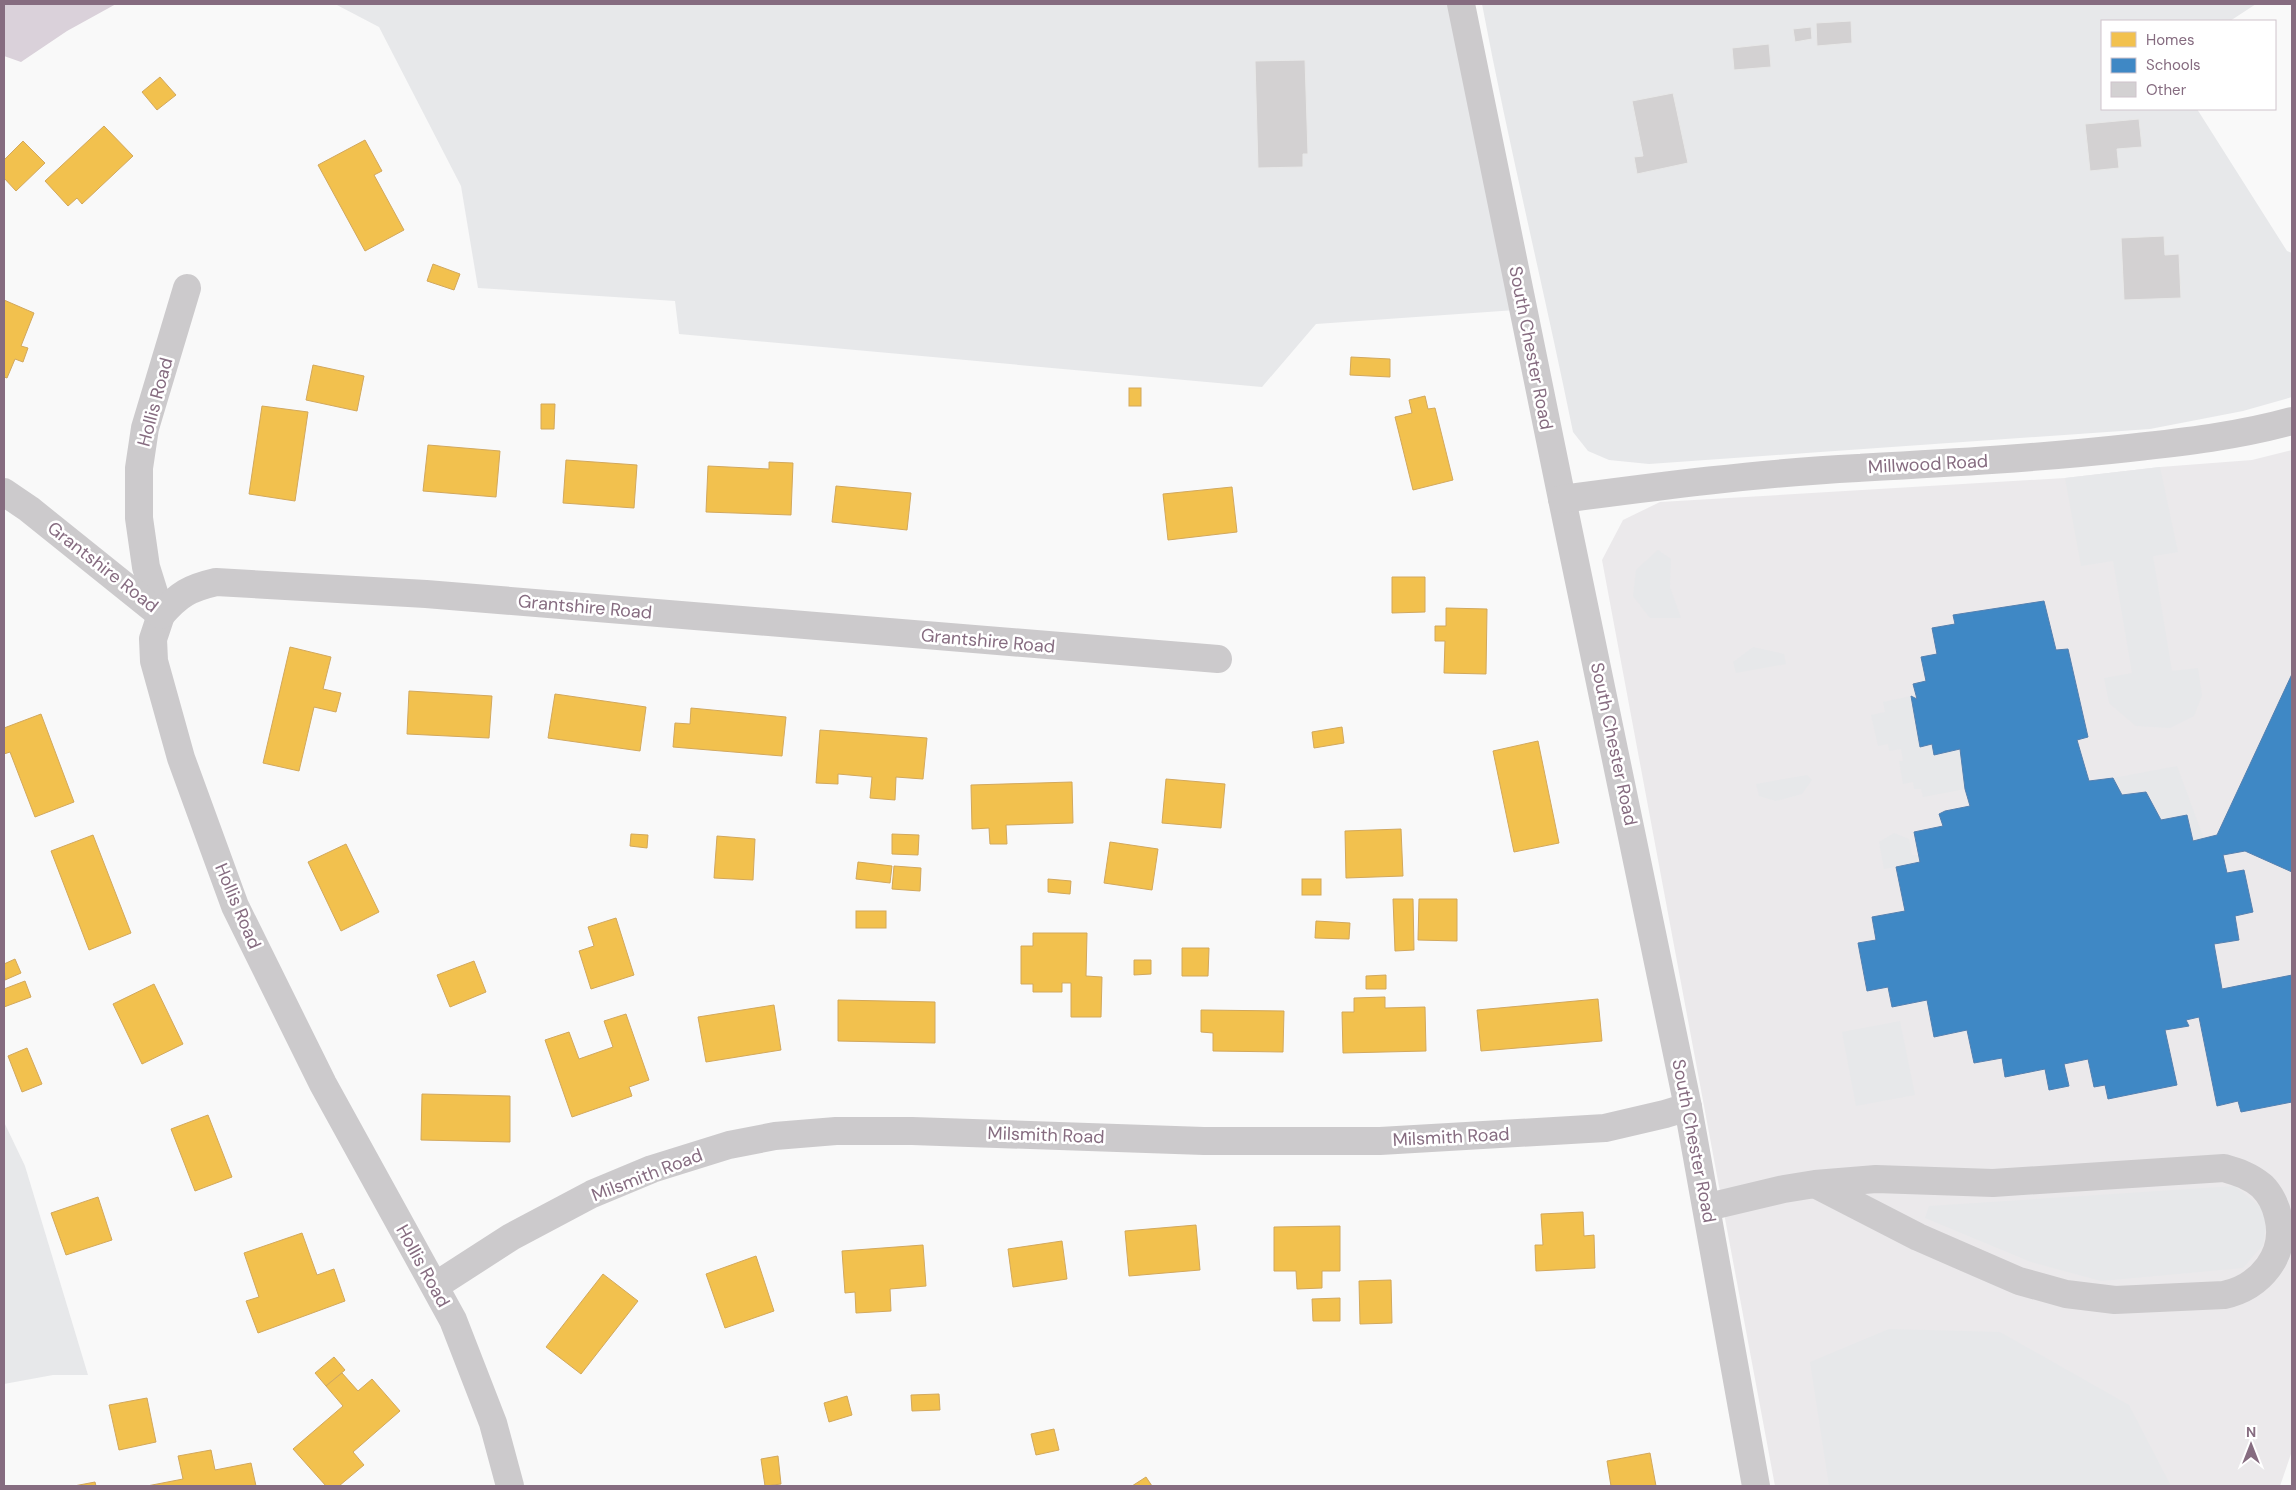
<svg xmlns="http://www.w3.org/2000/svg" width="2296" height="1490" font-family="'DM Sans',sans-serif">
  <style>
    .built { fill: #ebe9eb }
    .green { fill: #e7e8ea }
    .water { fill: #dad1da }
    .homes { fill: #f2c14e; stroke: #d2a85d }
    .schools { fill: #3f88c5; stroke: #5480b0 }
    .building { fill: #d3d1d2; stroke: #e8e8e8 }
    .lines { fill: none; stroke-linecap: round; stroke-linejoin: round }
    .minor { stroke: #cccacc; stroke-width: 28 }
    .labels { text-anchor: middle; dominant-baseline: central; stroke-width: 5; stroke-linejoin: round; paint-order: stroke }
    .street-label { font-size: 18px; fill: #866c80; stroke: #fff }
  </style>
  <rect width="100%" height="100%" fill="#f9f9f9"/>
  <polygon class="built" points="2292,450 2292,1451 2280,1486 1775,1486 1602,560 1623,520 1660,502 2065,478 2160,467 2252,460"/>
  <g class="green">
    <polygon points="335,4 1456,4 1516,310 1316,324 1262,387 679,334 675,301 478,288 461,186 379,27"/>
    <path d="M1482 4H2256L2230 21H2102V109H2197L2287 251 2292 253V397L2243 411 2150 429 1649 464 1609 460 1588 451 1573 432C1544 289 1509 147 1482 4Z"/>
    <polygon points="2160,467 2178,552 2153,556 2172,671 2198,668 2202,695 2194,716 2170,728 2136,726 2109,703 2104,678 2132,673 2113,561 2081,566 2065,478"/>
    <polygon points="1658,550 1671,559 1670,587 1681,618 1650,618 1633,596 1636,570"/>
    <polygon points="1753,647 1784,654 1786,664 1736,673 1733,662"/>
    <polygon points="1911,696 1920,746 1932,744 1934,755 1960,749 1965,789 1923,797 1921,789 1914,789 1913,782 1903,784 1899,761 1903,761 1901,749 1889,751 1888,744 1878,746 1871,715 1885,712 1883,702"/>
    <polygon points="2177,766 2204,839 2193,841 2187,815 2161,820 2146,792 2122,795 2113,778"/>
    <polygon points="1807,775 1812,780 1802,794 1776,801 1759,796 1756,784"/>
    <polygon points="1894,833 1909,839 1912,855 1919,855 1920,862 1884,869 1879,842"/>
    <polygon points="1900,1021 1915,1095 1856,1106 1842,1032"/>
    <polygon points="4,1122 25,1166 88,1375 53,1375 4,1384"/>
    <polygon points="2235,1186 2268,1213 2263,1245 2243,1268 2101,1281 2031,1262 1925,1218 1929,1206"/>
    <polygon points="1889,1329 2000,1332 2129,1405 2171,1486 1829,1486 1810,1362"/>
  </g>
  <polygon class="water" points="4,4 116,4 67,31 21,62 4,56"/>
  <g class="homes">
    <polygon points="160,77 176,95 157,110 142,92"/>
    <polygon points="104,126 133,156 82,204 77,198 68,206 45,181"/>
    <polygon points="365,140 382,171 374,175 404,230 365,251 318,165"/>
    <polygon points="23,141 45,163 16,191 4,178 4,160"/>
    <polygon points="433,264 460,274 454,290 427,281"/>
    <polygon points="4,300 34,313 21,346 28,348 23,362 15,359 7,378 4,377"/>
    <polygon points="1351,357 1390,359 1390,377 1350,375"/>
    <polygon points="313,365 364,376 357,411 306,400"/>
    <rect x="1129" y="388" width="12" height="18"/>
    <polygon points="1425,396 1428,409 1435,408 1453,480 1413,490 1395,417 1412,413 1409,400"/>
    <polygon points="541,404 555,404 554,429 541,429"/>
    <polygon points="262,406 308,412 295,501 249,494"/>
    <polygon points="428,445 500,451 496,497 423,491"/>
    <polygon points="566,460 637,465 634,508 563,503"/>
    <polygon points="769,462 793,463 791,515 706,512 708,466 769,469"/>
    <polygon points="836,486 911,493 907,530 832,522"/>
    <polygon points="1232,487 1237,532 1168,540 1163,494"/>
    <polygon points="1392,577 1425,577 1425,612 1392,613"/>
    <polygon points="1446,608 1487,609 1486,674 1444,673 1445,641 1435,641 1435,626 1446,626"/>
    <polygon points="290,647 331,657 323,689 341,693 336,712 314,707 299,771 263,763"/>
    <polygon points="409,691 492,696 489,738 407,734"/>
    <polygon points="555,694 646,707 640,751 548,738"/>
    <polygon points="691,708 786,717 782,756 673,747 675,723 690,724"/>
    <polygon points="41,714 74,802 35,817 10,752 4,754 4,728"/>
    <polygon points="1342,727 1344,743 1314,748 1312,732"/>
    <polygon points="820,730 927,738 923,779 896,777 895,800 870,798 872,777 838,774 838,784 816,783"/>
    <polygon points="1538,741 1559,843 1514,852 1493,751"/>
    <polygon points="1166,779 1225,784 1221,828 1162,823"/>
    <polygon points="1072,782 1073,823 1006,825 1007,844 990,844 989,828 972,829 971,785"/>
    <polygon points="1401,829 1403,876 1346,878 1345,831"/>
    <polygon points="631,834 648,835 647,848 630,846"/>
    <polygon points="892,834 919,835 918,855 892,854"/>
    <polygon points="93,835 131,933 89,950 51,851"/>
    <polygon points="717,836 755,839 753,880 714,878"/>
    <polygon points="1110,842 1158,849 1152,890 1104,883"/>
    <polygon points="346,844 379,912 341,931 308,862"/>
    <polygon points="858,862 892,866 890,883 856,879"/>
    <polygon points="894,866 921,868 920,891 892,889"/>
    <polygon points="1048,879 1071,881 1070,894 1048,892"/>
    <rect x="1302" y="879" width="19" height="16"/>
    <polygon points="1393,899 1413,899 1414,950 1395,951"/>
    <polygon points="1419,899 1457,899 1457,941 1418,940"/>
    <rect x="856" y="911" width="30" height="17"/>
    <polygon points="616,918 634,975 591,989 579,951 594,946 588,927"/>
    <polygon points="1316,921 1350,923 1349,939 1315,938"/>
    <polygon points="1033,933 1087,933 1086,976 1102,977 1101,1017 1071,1017 1071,983 1062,983 1062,992 1033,992 1033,984 1021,984 1021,946 1033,946"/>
    <polygon points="1182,948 1209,948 1208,976 1182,976"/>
    <polygon points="15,959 21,973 5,980 4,964"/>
    <polygon points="1134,960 1151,960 1151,974 1134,975"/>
    <polygon points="474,961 486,992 450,1007 437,975"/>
    <polygon points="1386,975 1386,989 1366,989 1366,976"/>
    <polygon points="25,981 31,997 4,1007 4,989"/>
    <polygon points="154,984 183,1044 142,1064 113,1004"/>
    <polygon points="1385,997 1385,1008 1425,1007 1426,1051 1343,1053 1342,1012 1354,1012 1354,998"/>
    <polygon points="1598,999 1602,1041 1481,1051 1477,1010"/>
    <polygon points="838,1000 935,1002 935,1043 838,1041"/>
    <polygon points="774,1005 781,1050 706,1062 698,1017"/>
    <polygon points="1201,1010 1284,1011 1283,1052 1213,1051 1213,1033 1201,1032"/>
    <polygon points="626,1014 649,1080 629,1087 632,1096 572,1117 545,1040 569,1032 579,1059 613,1047 604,1021"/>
    <polygon points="27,1048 42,1084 22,1092 8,1056"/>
    <polygon points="422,1094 510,1096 510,1142 421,1140"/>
    <polygon points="208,1115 232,1177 195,1191 171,1129"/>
    <polygon points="98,1197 112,1240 66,1255 51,1213"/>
    <polygon points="1583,1212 1584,1236 1594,1235 1595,1268 1536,1271 1535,1245 1543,1245 1541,1214"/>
    <polygon points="1196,1225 1200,1270 1129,1276 1125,1231"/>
    <polygon points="1340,1226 1340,1271 1322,1271 1322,1288 1297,1289 1296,1271 1274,1271 1274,1227"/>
    <polygon points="302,1233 317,1275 334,1269 345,1301 258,1333 246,1301 259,1297 244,1253"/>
    <polygon points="1062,1241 1067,1279 1013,1287 1008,1249"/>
    <polygon points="923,1245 926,1286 890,1289 891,1311 856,1313 855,1292 845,1293 842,1251"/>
    <polygon points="756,1256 774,1311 725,1328 706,1274"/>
    <polygon points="603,1274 638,1301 581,1374 546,1347"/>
    <polygon points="1391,1280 1392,1323 1360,1324 1359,1281"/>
    <polygon points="1340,1298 1340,1321 1313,1321 1312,1299"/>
    <polygon points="334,1357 345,1370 326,1386 315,1373"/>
    <polygon points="342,1373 358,1391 372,1379 400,1411 353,1452 364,1465 339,1486 326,1486 293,1449 343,1406 326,1386"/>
    <polygon points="939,1394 940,1410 912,1411 911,1395"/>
    <polygon points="847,1396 852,1415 829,1422 824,1403"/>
    <polygon points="147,1398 156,1442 119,1450 109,1405"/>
    <polygon points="1054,1429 1059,1450 1036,1455 1031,1434"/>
    <polygon points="211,1450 215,1470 251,1463 256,1486 147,1486 183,1479 178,1456"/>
    <polygon points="1650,1453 1656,1486 1611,1486 1607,1461"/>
    <polygon points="778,1456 781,1484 765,1486 761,1459"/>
    <polygon points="1146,1477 1152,1486 1132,1486"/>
    <polygon points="95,1482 96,1486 74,1486"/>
  </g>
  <polygon class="schools" points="2044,601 2056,650 2068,649 2088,737 2077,740 2089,781 2113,778 2122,795 2146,792 2161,820 2187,815 2193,841 2217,835 2292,674 2292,872 2245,851 2223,855 2227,873 2244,870 2253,912 2235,916 2239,940 2214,944 2222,989 2292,975 2292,1102 2241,1112 2238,1101 2217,1106 2199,1017 2186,1020 2189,1026 2165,1030 2177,1085 2108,1099 2105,1085 2094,1087 2088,1059 2064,1064 2069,1086 2049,1090 2045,1069 2005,1077 2002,1058 1974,1063 1967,1030 1934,1037 1927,1000 1892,1007 1888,987 1867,991 1858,943 1876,940 1872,917 1905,911 1896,867 1920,862 1914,832 1943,826 1939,814 1945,811 1970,806 1965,789 1960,749 1934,755 1932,744 1920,747 1911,696 1917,699 1913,684 1926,681 1921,657 1937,654 1932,628 1955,624 1953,615"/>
  <g class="building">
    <polygon points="1851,21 1852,43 1817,46 1816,23"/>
    <polygon points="1811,27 1812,39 1795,42 1793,29"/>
    <polygon points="1769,44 1771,67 1734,70 1732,48"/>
    <polygon points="1305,60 1308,154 1303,154 1303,167 1258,168 1255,61"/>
    <polygon points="1673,93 1688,163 1637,174 1634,157 1643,156 1632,101"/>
    <polygon points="2139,119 2142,147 2117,149 2119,168 2090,171 2085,124"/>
    <polygon points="2164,236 2165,255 2179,254 2181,298 2124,300 2121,238"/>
  </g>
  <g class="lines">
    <g class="minor">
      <polyline points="1461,4 1562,499 1688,1107 1756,1486"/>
      <polyline points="187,288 145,428 139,468 139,518 146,567 161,615 153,639 154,661 181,758 235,906 323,1084 453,1320 493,1423 510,1486"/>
      <path d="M4 492 29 509 161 615C179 594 190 588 216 582L426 594 1218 659"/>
      <path d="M1562 499C1660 486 1759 473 1858 468 1948 463 2039 458 2129 448 2184 442 2238 436 2292 421"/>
      <path d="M1708 1207 1784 1189 1815 1184 1876 1179 1993 1183 2224 1168C2238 1172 2250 1176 2262 1186 2270 1194 2276 1206 2278 1216 2288 1255 2260 1287 2224 1295L2115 1300 2066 1294 2019 1281 1918 1237 1815 1184"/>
      <polyline points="435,1286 511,1237 592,1194 652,1169 729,1145 775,1136 836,1131 912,1131 1204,1141 1380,1141 1605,1128 1665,1114 1688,1107"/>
    </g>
  </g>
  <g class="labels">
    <g class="street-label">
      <text transform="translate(1531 348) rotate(79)">South Chester Road</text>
      <text transform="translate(155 402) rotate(-75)">Hollis Road</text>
      <text transform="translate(1928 464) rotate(-3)">Millwood Road</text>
      <text transform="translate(103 567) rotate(38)">Grantshire Road</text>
      <text transform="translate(585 607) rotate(5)">Grantshire Road</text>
      <text transform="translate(988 641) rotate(5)">Grantshire Road</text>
      <text transform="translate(1614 744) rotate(78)">South Chester Road</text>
      <text transform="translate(238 906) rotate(67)">Hollis Road</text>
      <text transform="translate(1046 1135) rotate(2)">Milsmith Road</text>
      <text transform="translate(1451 1137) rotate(-3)">Milsmith Road</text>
      <text transform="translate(1694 1141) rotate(79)">South Chester Road</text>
      <text transform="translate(647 1175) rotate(-21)">Milsmith Road</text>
      <text transform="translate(423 1266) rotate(61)">Hollis Road</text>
    </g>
  </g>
  <rect width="2296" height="1490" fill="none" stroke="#866c80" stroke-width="10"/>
  <rect x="2101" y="20" width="175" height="90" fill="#ffffff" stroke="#cfc4cc"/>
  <rect x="2111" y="32" width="25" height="15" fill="#f2c14e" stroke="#cfc4cc"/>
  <text x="2146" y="45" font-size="15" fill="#866c80">Homes</text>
  <rect x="2111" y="58" width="25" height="15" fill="#3f88c5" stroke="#cfc4cc"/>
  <text x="2146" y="70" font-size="15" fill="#866c80">Schools</text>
  <rect x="2111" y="82" width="25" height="15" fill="#d3d1d2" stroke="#cfc4cc"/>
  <text x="2146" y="95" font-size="15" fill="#866c80">Other</text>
  <g transform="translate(2251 1445)" stroke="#ffffff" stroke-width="4" paint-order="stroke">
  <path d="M0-4L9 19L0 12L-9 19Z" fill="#866c80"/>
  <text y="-8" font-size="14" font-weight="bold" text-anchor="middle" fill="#866c80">N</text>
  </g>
</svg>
